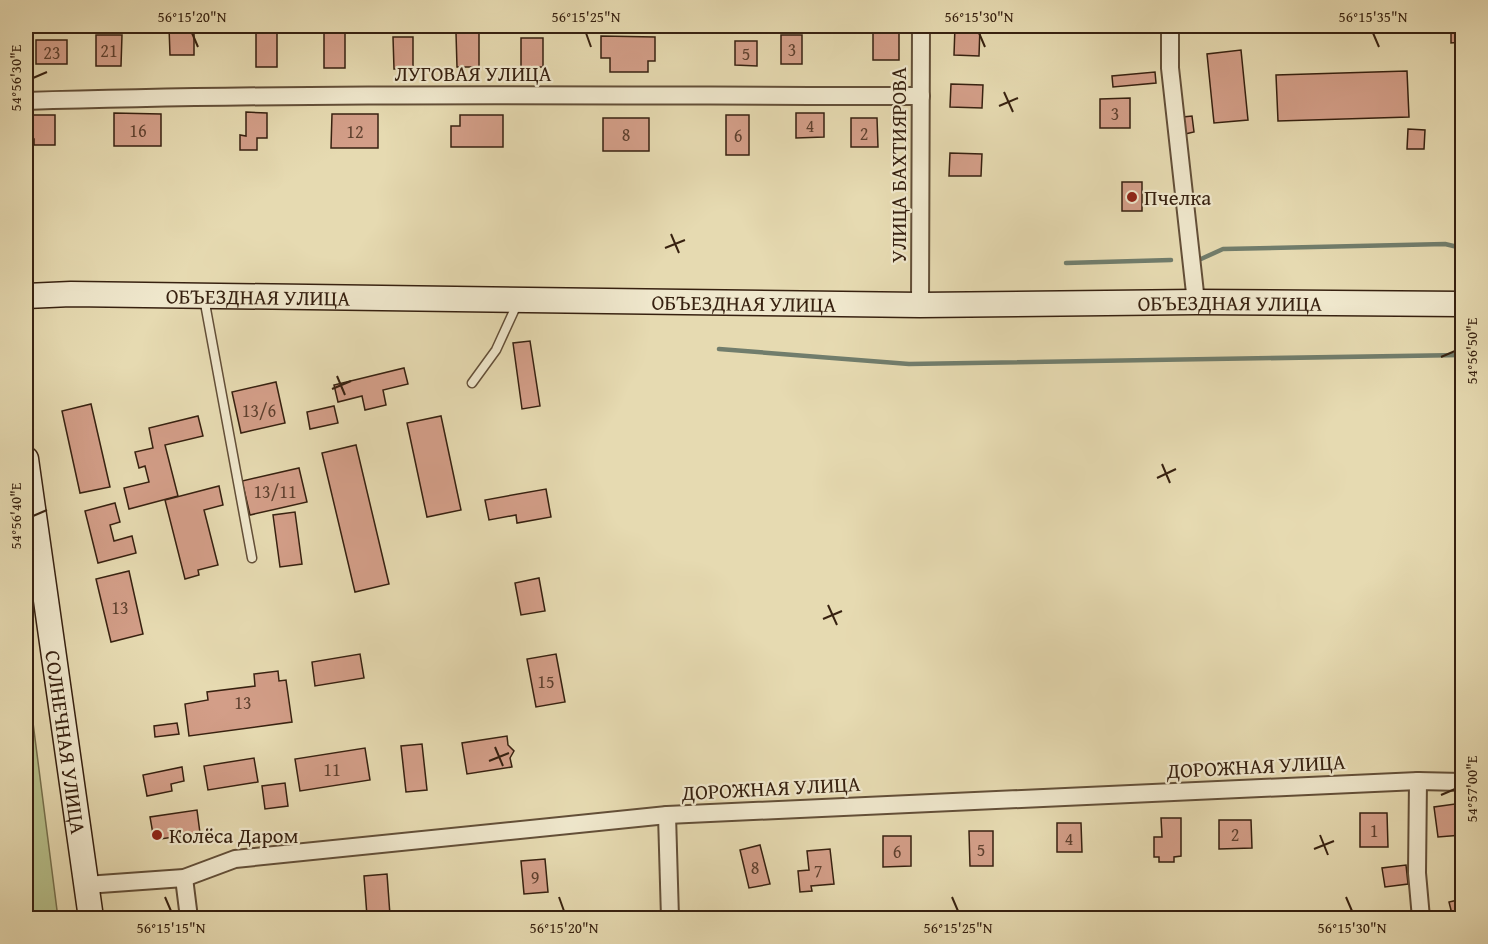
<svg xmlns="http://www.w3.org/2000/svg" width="1488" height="944" font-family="'Gentium Book Plus',serif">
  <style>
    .green { fill: #b6bf8a; stroke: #76704d; stroke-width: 1.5 }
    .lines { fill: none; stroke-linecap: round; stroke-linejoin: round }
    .stream { stroke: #717d6c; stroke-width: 4.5 }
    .building { fill: #d39e88; stroke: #372110; stroke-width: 1.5 }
    .service-casing { stroke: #634f38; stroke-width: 11 }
    .minor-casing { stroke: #634f38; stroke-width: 20 }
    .secondary-casing { stroke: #372110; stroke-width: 27 }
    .service { stroke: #efe7cc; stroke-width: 8 }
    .minor { stroke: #efe7cc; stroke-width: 16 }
    .secondary { stroke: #efe7cc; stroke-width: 24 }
    .ticks { fill: none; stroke: #372110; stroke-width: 2 }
    .poi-dot { fill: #8f2418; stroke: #efe7cc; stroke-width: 2 }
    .labels { text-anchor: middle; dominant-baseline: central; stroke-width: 4.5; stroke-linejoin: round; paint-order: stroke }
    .number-label { font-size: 18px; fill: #5e402e }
    .street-label { font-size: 21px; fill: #372110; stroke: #efe7cc }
    .poi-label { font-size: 21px; fill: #372110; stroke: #efe7cc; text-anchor: start }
    .neatline { fill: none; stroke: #372110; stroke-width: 2 }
    .ticks-label { font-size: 15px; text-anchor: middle; fill: #372110 }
  </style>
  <rect width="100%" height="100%" fill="#e6dab1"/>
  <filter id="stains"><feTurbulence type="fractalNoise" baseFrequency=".00333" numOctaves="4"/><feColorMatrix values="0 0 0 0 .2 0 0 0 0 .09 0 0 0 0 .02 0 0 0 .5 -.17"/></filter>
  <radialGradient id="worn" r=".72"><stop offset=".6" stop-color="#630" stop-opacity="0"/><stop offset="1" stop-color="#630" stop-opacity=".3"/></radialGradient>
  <polygon class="green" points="26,668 58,918 26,918"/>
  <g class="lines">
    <g class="stream">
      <polyline points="1201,259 1223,249 1445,244 1462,248"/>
      <polyline points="1066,263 1171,260"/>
      <polyline points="719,349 909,364 1462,355"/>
    </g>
  </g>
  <g class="building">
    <polygon points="955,26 980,27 979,56 954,55"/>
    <polygon points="1451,26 1462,26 1462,42 1451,43"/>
    <polygon points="169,27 194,27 194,55 170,55"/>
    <rect x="873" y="28" width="26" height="32"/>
    <rect x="324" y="31" width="21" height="37"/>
    <rect x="256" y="32" width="21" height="35"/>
    <polygon points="456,33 479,33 479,67 457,67"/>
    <polygon points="96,35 122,35 121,66 96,66"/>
    <rect x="781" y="35" width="21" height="29"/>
    <polygon points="601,36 655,37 655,61 648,61 648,72 610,72 610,58 601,58"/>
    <polygon points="393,37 413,37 413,69 394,69"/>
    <rect x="521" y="38" width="22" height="29"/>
    <rect x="36" y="40" width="31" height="24"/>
    <polygon points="735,41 757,41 757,66 735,65"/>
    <polygon points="1241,50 1248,120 1214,123 1207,54"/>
    <polygon points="1407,71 1409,117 1278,121 1276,75"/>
    <polygon points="1155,72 1156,83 1113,87 1112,76"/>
    <polygon points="951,84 983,85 982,108 950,107"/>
    <polygon points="1130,98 1130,128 1100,128 1100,99"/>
    <polygon points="1456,103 1462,103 1462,134 1457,135"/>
    <polygon points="246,112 267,113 267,138 257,138 257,150 240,150 240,135 246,136"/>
    <polygon points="114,113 161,114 161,146 114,146"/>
    <polygon points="796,113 824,113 824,137 796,138"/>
    <polygon points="332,114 378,114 378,148 331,148"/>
    <polygon points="26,115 55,115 55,145 34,145 34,139 26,139"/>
    <polygon points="460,115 503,115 503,147 451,147 451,126 460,126"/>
    <rect x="726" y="115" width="23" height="40"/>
    <polygon points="1192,116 1194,132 1185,134 1183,117"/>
    <rect x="603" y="118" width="46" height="33"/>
    <polygon points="851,118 877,118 878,147 851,147"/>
    <polygon points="1408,129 1425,130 1424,149 1407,149"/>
    <polygon points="950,153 982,154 981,176 949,176"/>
    <rect x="1122" y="182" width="20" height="29"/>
    <polygon points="530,341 540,406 522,409 513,343"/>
    <polygon points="404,368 408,384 383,390 386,405 365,410 362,396 338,402 334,385"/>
    <polygon points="276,382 285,423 241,433 232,392"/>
    <polygon points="91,404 110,487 80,493 62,411"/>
    <polygon points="334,406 338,423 310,429 307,412"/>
    <polygon points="198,416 203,436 165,445 178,496 129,509 124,488 149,482 145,466 139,468 135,452 153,448 149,428"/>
    <polygon points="441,416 461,510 427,517 407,423"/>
    <polygon points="356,445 389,584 355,592 322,453"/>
    <polygon points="299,468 307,502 250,515 242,481"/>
    <polygon points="219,486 223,505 204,510 218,565 198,570 199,575 185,579 165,500"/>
    <polygon points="546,489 551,517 517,523 516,515 489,520 485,500"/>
    <polygon points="115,503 120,522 110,525 114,541 132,536 136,553 98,563 85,511"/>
    <polygon points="295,512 302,564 280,567 273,515"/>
    <polygon points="129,571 143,634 111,642 96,579"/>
    <polygon points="539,578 545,611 521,615 515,583"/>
    <polygon points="360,654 364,678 315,686 312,662"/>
    <polygon points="556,654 565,702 536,707 527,659"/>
    <polygon points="278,671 279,681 286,680 292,722 189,736 185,704 208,700 207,692 255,686 254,674"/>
    <polygon points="177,723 179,734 155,737 154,726"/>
    <polygon points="507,736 508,745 514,751 510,758 512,767 467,774 462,743"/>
    <polygon points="422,744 427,790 406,792 401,746"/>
    <polygon points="365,748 370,780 300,791 295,759"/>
    <polygon points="254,758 258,782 208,790 204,766"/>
    <polygon points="182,767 184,781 171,784 172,791 147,796 143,775"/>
    <polygon points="285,783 288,806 265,809 262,786"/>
    <polygon points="1462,803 1462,835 1438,837 1434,807"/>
    <polygon points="197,810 200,833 154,840 150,817"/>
    <polygon points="1360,813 1387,813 1388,847 1360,847"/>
    <polygon points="1161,818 1181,818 1181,856 1174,857 1174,862 1159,862 1159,857 1154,857 1154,837 1162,837"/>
    <polygon points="1219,820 1251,820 1252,848 1219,849"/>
    <polygon points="1057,823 1081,823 1082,852 1057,852"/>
    <polygon points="969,831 993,831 993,866 970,866"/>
    <polygon points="883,836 911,836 911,866 883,867"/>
    <polygon points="760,845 770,884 749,888 740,850"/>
    <polygon points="830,849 834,884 811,886 812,891 800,892 798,871 809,870 807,851"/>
    <polygon points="545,859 548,892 524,894 521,861"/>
    <polygon points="1406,865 1408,884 1385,887 1382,868"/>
    <polygon points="387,874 390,915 367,916 364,876"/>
    <polygon points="1462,899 1462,918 1453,918 1449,902"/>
  </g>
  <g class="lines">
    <g class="service-casing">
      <g id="service">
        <polyline points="204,298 252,558"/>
        <polyline points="472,383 496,350 518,302"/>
      </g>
    </g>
    <g class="minor-casing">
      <g id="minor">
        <polyline points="1170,26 1170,68 1196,302"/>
        <path d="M26 101C324 92 623 96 921 96"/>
        <polyline points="920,305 921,26"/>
        <polyline points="1418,781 1417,873 1421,918"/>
        <polyline points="667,815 670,918"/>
        <polyline points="184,878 189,918"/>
        <polyline points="86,885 184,878 235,859 667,815 1418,781 1462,782"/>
      </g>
    </g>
    <g class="secondary-casing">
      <g id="secondary">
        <path id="s1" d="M26 296 71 294 920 305 1196 302 1462 304"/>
        <path id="s2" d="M26 459 91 918"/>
      </g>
    </g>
    <use href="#service" class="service"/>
    <use href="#minor" class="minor"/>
    <use href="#secondary" class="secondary"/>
  </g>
  <path class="ticks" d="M192 33 198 47M586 33 591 47M979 33 985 47M1373 33 1379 47M33 78 47 72M1004 92 1013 112M999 106 1018 98M671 234 679 253M665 248 685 240M1441 357 1455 351M337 376 345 395M332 389 351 381M1162 464 1170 483M1157 478 1176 469M33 516 47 510M828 605 837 625M823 619 842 611M495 747 503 766M489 761 509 753M1441 795 1455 789M1320 835 1328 855M1314 849 1334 841M165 897 171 911M559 897 564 911M952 897 958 911M1346 897 1352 911"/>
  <g class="poi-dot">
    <circle cx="1132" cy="197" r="6"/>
    <circle cx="157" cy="835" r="6"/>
  </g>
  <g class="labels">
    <g class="number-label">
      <text x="792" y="49">3</text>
      <text x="109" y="50">21</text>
      <text x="52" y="52">23</text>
      <text x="746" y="53">5</text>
      <text x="1115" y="113">3</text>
      <text x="810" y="125">4</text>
      <text x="138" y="130">16</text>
      <text x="355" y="131">12</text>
      <text x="864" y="133">2</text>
      <text x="626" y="134">8</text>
      <text x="738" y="135">6</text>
      <text x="259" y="410">13/6</text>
      <text x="275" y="491">13/11</text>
      <text x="120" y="607">13</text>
      <text x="546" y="681">15</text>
      <text x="243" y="702">13</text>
      <text x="332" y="769">11</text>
      <text x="1374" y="830">1</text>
      <text x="1235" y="834">2</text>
      <text x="1069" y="838">4</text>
      <text x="981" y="849">5</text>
      <text x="897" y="851">6</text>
      <text x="755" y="867">8</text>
      <text x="818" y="870">7</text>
      <text x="535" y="877">9</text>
    </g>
    <g class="street-label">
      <text x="473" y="73">ЛУГОВАЯ УЛИЦА</text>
      <text transform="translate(898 165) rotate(-90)">УЛИЦА БАХТИЯРОВА</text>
      <text stroke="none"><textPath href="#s1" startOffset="232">ОБЪЕЗДНАЯ УЛИЦА</textPath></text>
      <text stroke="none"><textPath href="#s1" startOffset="718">ОБЪЕЗДНАЯ УЛИЦА</textPath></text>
      <text stroke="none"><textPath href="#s1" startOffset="1204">ОБЪЕЗДНАЯ УЛИЦА</textPath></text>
      <text stroke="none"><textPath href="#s2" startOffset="286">СОЛНЕЧНАЯ УЛИЦА</textPath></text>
      <text transform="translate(1256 766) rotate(-3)">ДОРОЖНАЯ УЛИЦА</text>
      <text transform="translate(771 788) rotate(-3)">ДОРОЖНАЯ УЛИЦА</text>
    </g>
    <g class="poi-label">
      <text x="1144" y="197">Пчелка</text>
      <text x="169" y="835">Колёса Даром</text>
    </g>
  </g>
  <rect width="1488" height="944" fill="none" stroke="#e6dab1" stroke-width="66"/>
  <rect x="33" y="33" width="1422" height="878" class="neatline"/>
  <g class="ticks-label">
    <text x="192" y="22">56°15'20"N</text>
    <text x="586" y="22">56°15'25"N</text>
    <text x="979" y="22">56°15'30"N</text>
    <text x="1373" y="22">56°15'35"N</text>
    <text transform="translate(16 78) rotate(-90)" y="5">54°56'30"E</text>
    <text transform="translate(1472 351) rotate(-90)" y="5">54°56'50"E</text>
    <text transform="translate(16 516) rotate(-90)" y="5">54°56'40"E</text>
    <text transform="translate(1472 789) rotate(-90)" y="5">54°57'00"E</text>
    <text x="171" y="933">56°15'15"N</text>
    <text x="564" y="933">56°15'20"N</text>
    <text x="958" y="933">56°15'25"N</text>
    <text x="1352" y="933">56°15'30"N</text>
  </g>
  <rect width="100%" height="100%" filter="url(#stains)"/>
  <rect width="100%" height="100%" fill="url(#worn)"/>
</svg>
